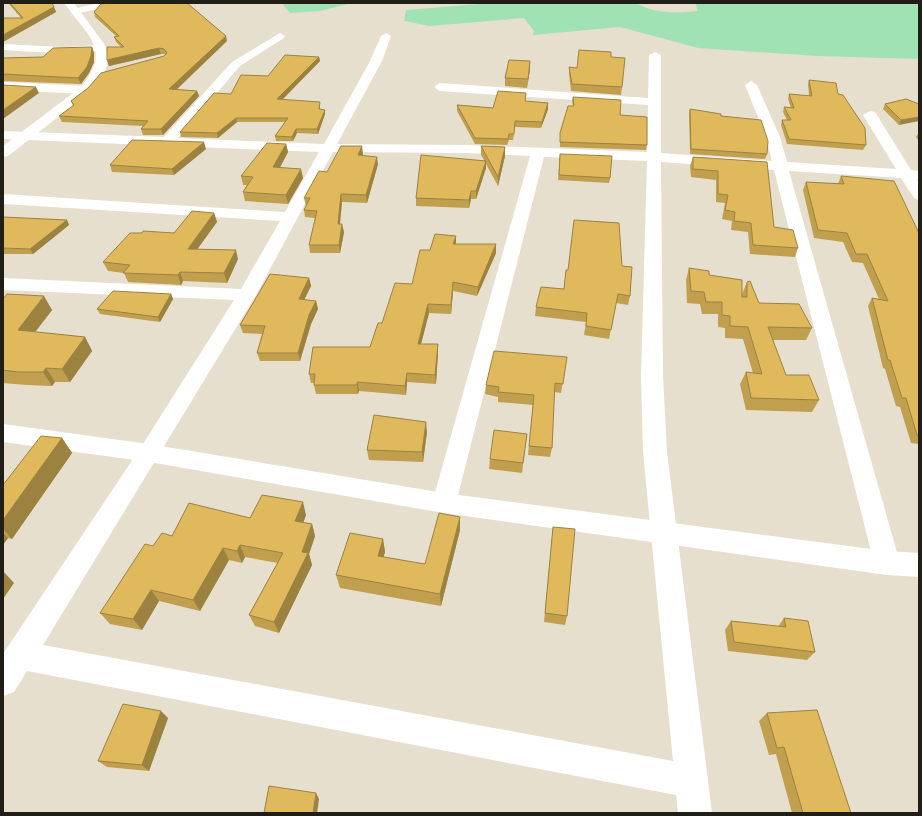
<svg xmlns="http://www.w3.org/2000/svg" width="922" height="816" font-family="Jost,sans-serif">
  <style>
    .green { fill: #a0e2b4 }
    .lines { fill: none; stroke-linecap: round; stroke-linejoin: round }
    .minor { fill: #fff; fill-rule: evenodd }
    .secondary { fill: #fff; fill-rule: evenodd }
    .wall { fill: #c09f4f }
    .shaded-wall { fill: #9c8240 }
    .building { fill: #dfb95c; stroke: #9c8240 }
  </style>
  <rect width="100%" height="100%" fill="#e7dfce"/>
  <g class="green">
    <polygon points="286,3 352,3 320,11 290,13 283,5"/>
    <path d="M492 3H636C655 14 676 13 698 11L695 3H914L919 5V59L817 56 698 48 620 27 533 35 534 31 524 18 429 26 404 21 406 10Z"/>
  </g>
  <g class="lines">
    <g class="minor">
      <polygon points="99,3 117,3 115,5 75,14 70,11 72,9"/>
      <path d="M280 33 285 36 284 38 240 66 178 138 324 144 370 61 381 36 386 33 391 36 382 61 337 144 466 145 647 152 648 105 440 91 434 87 440 83 648 98 649 55 655 52 661 55V153L772 161 766 137 745 85 751 81 757 85 780 137 787 162 896 169 863 115 870 111 875 112 911 170 919 171V179H917L919 183V200L914 198 901 178 789 171 900 563 896 571 887 575 878 571 874 563 774 170 661 162 663 376 667 452 712 813H678L676 795 27 671 14 692 3 696V654L141 447 234 300 3 290V278L241 289 280 221 3 204V194L285 212 319 152 3 139V131L164 137 232 62ZM333 152 466 153 530 156 432 503 435 510 444 513 453 510 456 503 544 157 647 161 641 376 643 452 673 761 43 645 256 295Z"/>
      <path d="M3 44 63 47 101 45 106 48C99 57 19 51 3 50Z"/>
      <polygon points="3,82 85,86 91,90 85,94 3,90"/>
    </g>
    <g class="secondary">
      <path d="M64 3H74L105 45 108 55 107 66 102 77 89 93 8 156 3 157V146L81 87C113 50 87 35 64 3Z"/>
      <polygon points="3,424 149,444 444,493 887,551 919,553 919,577 887,575 444,513 149,462 3,442"/>
    </g>
  </g>
  <g class="wall">
    <polygon points="8,3 52,3 56,12 3,42 3,18 21,18"/>
    <polygon points="94,12 227,41 176,89 197,91 199,96 163,135 143,135 141,129 143,126 62,122 59,116 73,106 71,101 164,56 165,54 161,54 109,66 107,60 121,47 116,42 114,37 116,36 95,17"/>
    <polygon points="92,47 94,53 94,62 89,73 81,84 3,81 3,58 43,57"/>
    <polygon points="319,57 320,61 282,100 320,106 320,110 325,114 318,134 297,133 293,141 276,141 275,136 285,122 237,122 218,138 181,137 180,132 231,94 268,76"/>
    <polygon points="611,57 622,87 621,95 571,91 569,74 569,67 577,68"/>
    <polygon points="530,69 527,88 505,86 505,78"/>
    <polygon points="809,80 838,94 866,145 863,150 787,144 781,125 782,120 787,120 783,112 784,107 791,108 788,99 789,94 809,96 808,84"/>
    <polygon points="573,97 620,115 647,145 646,150 560,147 560,133 573,106 572,101"/>
    <polygon points="525,101 548,103 548,109 541,128 515,127 513,140 509,140 507,145 475,144 457,111 457,105 493,108"/>
    <polygon points="885,104 919,104 899,125 883,109"/>
    <polygon points="690,109 767,154 765,159 690,154 689,114"/>
    <polygon points="919,132 919,141 916,137"/>
    <polygon points="286,144 288,152 280,168 303,178 288,204 245,201 243,192 247,185 243,185 241,176"/>
    <polygon points="481,146 505,147 505,156 498,186 486,164 486,168 476,199 471,199 469,208 416,206 416,198 484,160 481,155"/>
    <polygon points="206,149 174,175 112,172 110,165"/>
    <polygon points="363,154 362,156 378,164 367,203 342,202 340,224 344,232 340,253 310,253 309,245 315,218 305,217 304,210 306,206 304,198 327,172"/>
    <polygon points="560,154 610,178 609,183 558,180"/>
    <polygon points="693,157 767,162 774,227 798,248 795,257 750,254 748,232 731,230 732,221 722,219 725,203 716,202 716,180 691,177 690,166"/>
    <polygon points="841,176 919,233 919,444 911,443 900,407 896,406 885,369 883,368 868,306 872,298 879,299 863,263 852,262 843,242 814,238 803,190 806,182 838,184"/>
    <polygon points="214,213 217,222 197,249 238,259 227,283 183,281 181,285 128,282 124,273 108,271 103,262 142,233 174,233"/>
    <polygon points="3,217 67,220 69,225 33,254 3,254"/>
    <polygon points="430,250 496,253 477,296 453,291 451,314 429,313 421,344 438,344 438,353 436,384 407,382 406,395 359,391 358,394 316,394 314,385 314,383 311,383 309,374 370,347 382,323 412,284"/>
    <polygon points="622,266 630,296 628,305 616,303 609,339 584,335 586,322 535,316 536,307 564,289 566,270"/>
    <polygon points="689,268 709,275 742,294 747,282 759,303 812,328 806,340 772,340 786,375 819,400 812,412 746,410 740,384 746,372 753,373 743,339 725,338 725,328 718,327 718,314 702,314 700,304 687,303 686,280"/>
    <polygon points="309,278 311,286 304,300 316,301 318,309 311,324 300,361 260,361 257,353 262,334 243,333 240,325"/>
    <polygon points="171,294 173,299 160,322 100,314 97,309"/>
    <polygon points="3,298 52,310 35,332 85,337 92,351 70,382 55,382 52,386 27,385 3,383"/>
    <polygon points="567,357 561,393 554,392 552,448 550,457 528,455 533,405 498,402 498,397 485,394 486,385"/>
    <polygon points="427,432 423,462 369,460 367,450"/>
    <polygon points="527,434 522,473 489,469 490,459"/>
    <polygon points="62,438 72,453 12,539 8,538 3,545 3,485"/>
    <polygon points="306,515 303,523 312,524 315,536 309,554 312,565 279,633 255,626 249,615 278,563 245,557 242,563 229,560 200,611 159,601 142,630 110,624 100,613 153,546 172,536 250,518"/>
    <polygon points="553,527 567,616 565,625 544,622 552,537"/>
    <polygon points="460,530 441,606 340,588 336,575 383,539 385,552 383,557 425,564"/>
    <polygon points="784,618 815,652 807,660 728,651 725,630 731,621 778,627"/>
    <polygon points="767,713 851,813 792,813 776,754 769,755 759,721"/>
    <polygon points="168,718 149,771 107,767 98,761"/>
  </g>
  <g class="shaded-wall">
    <polygon points="54,7 56,12 3,42 3,35"/>
    <polygon points="226,36 227,41 171,95 169,89"/>
    <polygon points="92,47 94,53 94,62 89,73 81,84 78,78"/>
    <polygon points="159,48 161,54 109,66 107,60"/>
    <polygon points="319,57 320,61 278,104 277,99"/>
    <polygon points="530,61 530,69 527,88"/>
    <polygon points="36,87 39,93 3,119 3,110"/>
    <polygon points="197,91 199,96 163,135 161,129"/>
    <polygon points="548,103 548,109 541,128 542,122"/>
    <polygon points="325,110 325,114 318,134 317,129"/>
    <polygon points="919,117 919,121 899,125 901,120"/>
    <polygon points="236,118 237,122 218,138 217,133"/>
    <polygon points="296,129 297,133 293,141 292,137"/>
    <polygon points="204,142 206,149 174,175 172,169"/>
    <polygon points="286,144 288,152 275,176 273,167"/>
    <polygon points="362,146 363,154 358,163 358,155"/>
    <polygon points="505,147 505,156 498,186 498,177"/>
    <polygon points="377,157 378,164 367,203 366,195"/>
    <polygon points="486,161 486,168 476,199 476,191"/>
    <polygon points="301,169 303,178 288,204 286,195"/>
    <polygon points="471,191 471,199 469,208 469,200"/>
    <polygon points="341,194 342,202 339,232 338,224"/>
    <polygon points="214,213 217,222 191,258 188,249"/>
    <polygon points="67,220 69,225 33,254 30,249"/>
    <polygon points="342,224 344,232 340,253 339,245"/>
    <polygon points="456,236 456,245 453,244"/>
    <polygon points="496,244 496,253 477,296 478,287"/>
    <polygon points="236,250 238,259 227,283 224,273"/>
    <polygon points="180,272 183,281 181,285 178,275"/>
    <polygon points="309,278 311,286 300,308 299,299"/>
    <polygon points="453,282 453,291 451,314 451,305"/>
    <polygon points="171,294 173,299 160,322 158,317"/>
    <polygon points="44,296 52,310 26,344 18,330"/>
    <polygon points="316,301 318,309 311,324 300,361 298,353 309,315"/>
    <polygon points="428,304 429,313 419,352 418,344"/>
    <polygon points="85,337 92,351 70,382 62,369"/>
    <polygon points="438,344 438,353 436,384 435,375"/>
    <polygon points="46,368 55,382 52,386 43,372"/>
    <polygon points="407,373 407,382 406,395 405,386"/>
    <polygon points="357,382 359,391 358,394 357,385"/>
    <polygon points="426,422 427,432 423,462 422,452"/>
    <polygon points="62,438 72,453 12,539 3,529 3,520"/>
    <polygon points="303,502 306,515 299,534 295,521"/>
    <polygon points="460,517 460,530 441,606 440,594"/>
    <polygon points="312,524 315,536 309,554 312,565 279,633 274,622"/>
    <polygon points="3,533 8,538 3,545"/>
    <polygon points="383,539 385,552 380,569 378,556"/>
    <polygon points="240,545 245,557 242,563 237,551"/>
    <polygon points="223,548 229,560 200,611 193,600"/>
    <polygon points="3,571 14,583 3,599"/>
    <polygon points="151,590 159,601 142,630 133,619"/>
    <polygon points="161,711 168,718 149,771 142,765"/>
    <polygon points="316,793 319,799 317,813 313,813"/>
  </g>
  <g class="building">
    <polygon points="10,3 52,3 54,7 3,35 3,18 23,18"/>
    <polygon points="107,3 187,3 226,36 169,89 197,91 161,129 141,129 148,121 59,116 74,105 71,101 88,88 101,73 164,56 167,53 164,49 159,48 107,60 107,47 124,47 114,37 119,36 94,12 101,4"/>
    <polygon points="92,47 91,56 87,67 78,78 3,74 3,58 43,57 53,48"/>
    <polygon points="579,50 611,52 611,57 625,58 622,87 572,84 569,67 577,68"/>
    <polygon points="285,55 319,57 277,99 320,102 319,109 325,110 317,129 296,129 292,137 275,136 288,118 236,118 217,133 180,132 214,93 231,94 241,75 268,76"/>
    <polygon points="509,60 530,61 528,79 505,78"/>
    <polygon points="809,80 836,83 838,94 843,95 865,128 866,145 789,139 782,120 791,120 784,107 794,108 789,94 812,96"/>
    <polygon points="3,85 36,87 3,110"/>
    <polygon points="498,91 526,93 525,101 548,103 542,122 515,121 514,134 509,134 508,139 475,138 457,105 493,108"/>
    <polygon points="573,97 621,100 620,115 647,117 647,145 560,142 560,133 568,106 574,106"/>
    <polygon points="906,99 919,104 919,117 901,120 885,104"/>
    <polygon points="690,109 721,114 721,116 761,120 768,141 767,154 691,149"/>
    <polygon points="132,140 204,142 172,169 110,165"/>
    <polygon points="267,143 286,144 273,167 301,169 286,195 243,192 253,177 241,176"/>
    <polygon points="341,146 362,146 358,155 377,157 366,195 341,194 338,224 342,224 339,245 309,245 317,211 304,210 310,198 304,198 319,171 327,172"/>
    <polygon points="481,146 505,147 498,177"/>
    <polygon points="560,154 612,156 610,178 559,175"/>
    <polygon points="421,155 486,161 476,191 471,191 469,200 416,198"/>
    <polygon points="693,157 767,162 774,227 793,230 798,248 753,245 751,223 734,221 735,212 725,210 728,195 718,194 718,171 693,169"/>
    <polygon points="841,176 894,181 919,233 919,435 917,435 906,398 902,398 890,360 888,360 872,298 888,301 867,254 856,254 847,233 818,230 806,182 844,184"/>
    <polygon points="192,211 214,213 188,249 236,250 224,273 180,272 178,275 123,273 130,265 103,262 130,233 142,233 143,231 174,233"/>
    <polygon points="3,217 67,220 30,249 3,248"/>
    <polygon points="574,220 619,223 622,266 632,267 630,296 618,294 611,330 586,326 587,313 536,307 541,287 564,289 566,270 568,270"/>
    <polygon points="435,234 456,236 453,244 496,244 478,287 453,282 451,305 428,304 418,344 438,344 435,375 407,373 405,386 357,382 357,385 314,385 315,374 309,374 313,347 370,347 378,323 382,323 395,283 412,284 420,250 430,250"/>
    <polygon points="689,268 709,271 709,275 742,280 742,297 747,297 747,282 750,281 759,303 799,304 812,328 768,327 786,375 809,375 819,400 751,398 746,372 762,374 748,327 730,326 730,316 722,315 722,302 706,302 704,292 691,291"/>
    <polygon points="270,274 309,278 299,299 316,301 309,315 298,353 257,353 265,326 240,325"/>
    <polygon points="113,291 171,294 158,317 97,309"/>
    <polygon points="7,294 44,296 18,330 85,337 62,369 46,368 43,372 18,372 3,370 3,298 4,298"/>
    <polygon points="494,351 567,357 563,384 555,383 552,448 529,446 534,395 498,392 499,387 486,385"/>
    <polygon points="374,415 426,422 422,452 367,450"/>
    <polygon points="494,430 527,434 523,463 490,459"/>
    <polygon points="41,436 62,438 3,520 3,485"/>
    <polygon points="262,495 303,502 295,521 312,524 302,552 308,553 274,622 249,615 283,553 240,545 237,551 223,548 193,600 151,590 133,619 100,613 145,544 153,546 162,533 172,536 189,503 250,518"/>
    <polygon points="439,513 460,517 440,594 336,575 350,533 383,539 378,556 425,564"/>
    <polygon points="553,527 575,529 567,616 545,613"/>
    <polygon points="784,618 808,621 815,652 734,642 731,621 786,627"/>
    <polygon points="123,704 161,711 142,765 98,761"/>
    <polygon points="817,710 851,813 803,813 784,747 777,748 767,713"/>
    <polygon points="269,786 316,793 313,813 264,813"/>
  </g>
  <rect width="922" height="816" fill="none" stroke="#211e18" stroke-width="8"/>
</svg>
